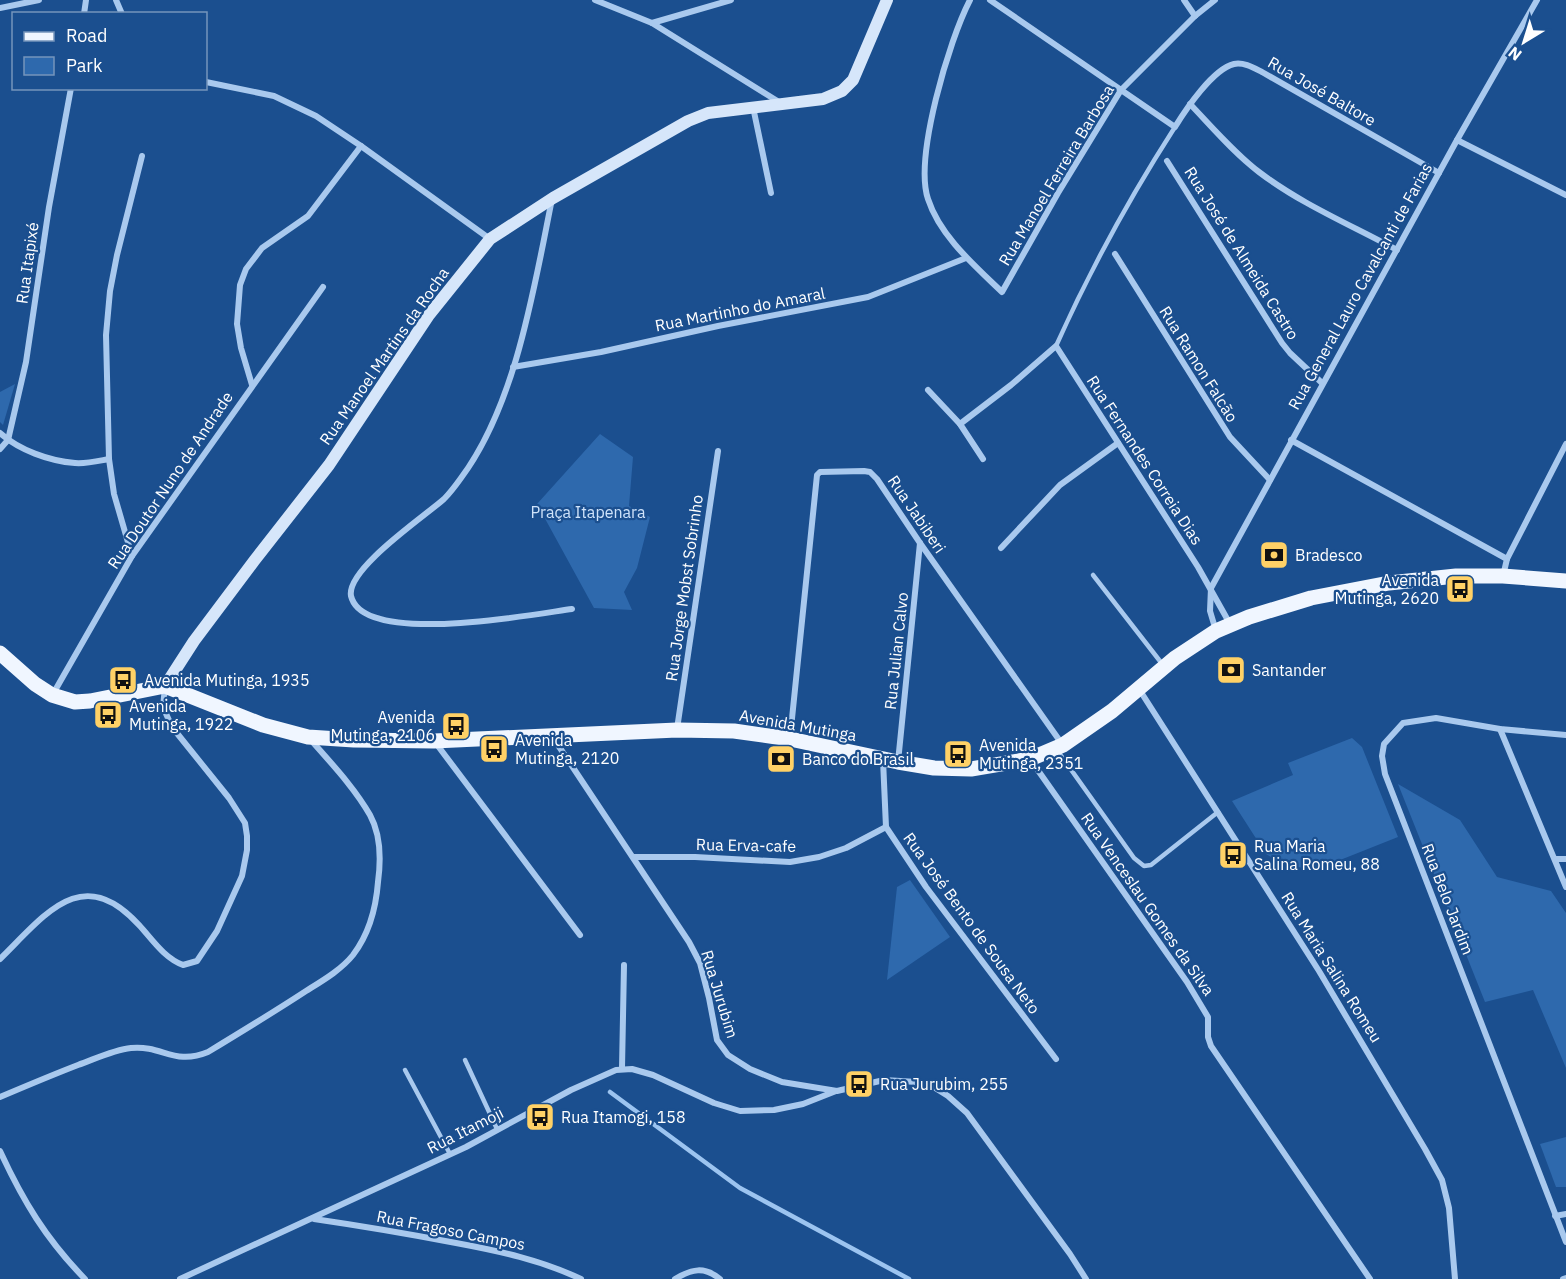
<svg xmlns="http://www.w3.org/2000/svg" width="1566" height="1279" font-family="'IBM Plex Sans',sans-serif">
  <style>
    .green { fill: #2e69ad }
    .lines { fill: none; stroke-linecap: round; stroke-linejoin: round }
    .stream { stroke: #9cc4f0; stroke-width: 4.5 }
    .lane { stroke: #a9c9ee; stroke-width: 4.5 }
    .street { stroke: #a9c9ee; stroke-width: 6 }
    .secondary { stroke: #d6e6fa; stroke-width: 12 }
    .primary { stroke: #f0f6ff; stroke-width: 15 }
    .labels { text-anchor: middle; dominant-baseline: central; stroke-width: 4.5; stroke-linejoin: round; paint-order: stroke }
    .street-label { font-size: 16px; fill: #fff; stroke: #1b4f8f }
    .park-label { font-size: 16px; fill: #cfe3fa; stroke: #1b4f8f }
    .poi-label { font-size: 16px; fill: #fff; stroke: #1b4f8f; text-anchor: start }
  </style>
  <rect width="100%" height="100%" fill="#1b4f8f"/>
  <g class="green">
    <polygon points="15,384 3,425 0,422 0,392"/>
    <polygon points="600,434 633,457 629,506 650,517 637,568 624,592 632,610 594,608 537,504"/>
    <polygon points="1352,738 1362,747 1398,837 1315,870 1298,867 1283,864 1266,854 1232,801 1293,775 1288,763"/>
    <polygon points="1398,784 1460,820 1497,877 1551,891 1566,913 1566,1068 1533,990 1485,1002"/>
    <polygon points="910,880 950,937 887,980 897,887"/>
    <polygon points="1566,1137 1566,1187 1556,1187 1540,1144"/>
  </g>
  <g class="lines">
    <polyline class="stream" points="610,1092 740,1188 909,1279"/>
    <g class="lane">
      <path d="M1056 346C1090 270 1130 197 1175 127"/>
      <polyline points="1093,575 1163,665"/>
      <polyline points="1057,750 1134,858 1144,866 1151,865 1218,812"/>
      <polyline points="465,1060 497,1129"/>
      <polyline points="405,1070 450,1154"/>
    </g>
    <g class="street">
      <polyline points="116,0 122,14"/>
      <polyline points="595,0 652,23 779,102"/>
      <path d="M970 0C949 40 914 158 928 199 940 236 974 265 1002 292L1058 193 1121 90 1195 16 1215 0"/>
      <path d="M990 0 1175 127C1186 109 1213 69 1234 64 1244 62 1254 68 1262 72L1439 173"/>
      <polyline points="1184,0 1195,16"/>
      <polyline points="0,8 39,0"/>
      <polyline points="84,14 86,0"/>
      <polyline points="652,23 731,0"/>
      <polyline points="206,82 274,96 316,116 361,146 490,239"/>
      <path d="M1190 104C1212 127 1234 153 1259 172 1301 204 1351 225 1397 250"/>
      <polyline points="753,107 771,193"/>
      <polyline points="1457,140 1566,195"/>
      <polyline points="1167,161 1282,343 1290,353 1322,383"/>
      <path d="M552 199C534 288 516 404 461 478 456 485 450 493 444 499 425 516 346 569 351 596 363 647 535 614 572 609"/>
      <polyline points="1115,254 1230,437 1270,480"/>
      <polyline points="513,367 601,352 718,326 868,297 966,258"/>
      <polyline points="252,385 241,348 237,324 240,285 246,269 262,248 308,216 361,146"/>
      <polyline points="928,390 960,424 983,459"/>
      <polyline points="960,424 1011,385 1056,346 1198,567 1230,624"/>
      <path d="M0 433C19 450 49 461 75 463 86 464 98 461 109 459"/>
      <polyline points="1291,440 1507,559"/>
      <polyline points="0,449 8,440 26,362 49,207 71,88"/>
      <polyline points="1001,548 1060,485 1118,443"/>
      <polyline points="132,556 114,494 109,459 106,335 110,291 117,255 142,156"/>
      <polyline points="1503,576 1507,559 1566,444"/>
      <polyline points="1216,631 1210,611 1211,588 1457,140 1537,0"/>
      <polyline points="1139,689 1319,971 1425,1149 1442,1180 1449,1208 1455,1279"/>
      <polyline points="53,694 132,556 323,287"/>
      <polyline points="677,729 718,451"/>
      <polyline points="1500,729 1566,887"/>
      <polyline points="1566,735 1500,729 1436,718 1403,723 1384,744 1382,756 1385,774 1566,1242"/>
      <polyline points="552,736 689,942 700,963 709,998 717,1040 728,1055 750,1069 782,1082 837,1091 884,1080 917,1082 932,1086 948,1096 967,1113 1070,1254 1086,1279"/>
      <polyline points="790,738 817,475 820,472 864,471 870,472 877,479 920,543 1062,744"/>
      <polyline points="435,742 580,935"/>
      <polyline points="1030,759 1187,982 1208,1017 1208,1037 1211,1046 1370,1279"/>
      <polyline points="883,760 886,827 926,887 1056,1059"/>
      <polyline points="898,762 920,543"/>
      <polyline points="634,857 695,857 790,862 819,857 846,848 886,827"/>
      <polyline points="1555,859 1566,859"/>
      <path d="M0 959C45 915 82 862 139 925 152 939 164 958 183 965L197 961 217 931 242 876 247 850V836L245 823 229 798 172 727 163 707 165 687"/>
      <polyline points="622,1068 624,965"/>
      <path d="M0 1097C26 1086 52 1075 78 1065 95 1059 113 1050 131 1048 163 1045 174 1066 208 1052 241 1032 274 1012 306 991 322 981 341 970 353 955 369 934 376 908 378 882 381 860 381 835 370 815 354 787 331 763 310 739"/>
      <path d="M0 1151C23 1201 46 1239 85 1279"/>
      <polyline points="1555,1216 1566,1214"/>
      <path d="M314 1219C362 1226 409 1234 456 1243 499 1251 541 1260 581 1279"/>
      <polyline points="180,1279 466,1147 571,1090 616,1070 632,1069 653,1075 714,1103 740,1111 774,1110 803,1104 836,1091"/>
      <path d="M675 1279C692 1269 704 1266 720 1279"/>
      <polyline points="1563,1279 1566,1278"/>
    </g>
    <polyline class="secondary" points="165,686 194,641 254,561 329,465 429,315 490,239 553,198 688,121 708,113 823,99 842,91 853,80 887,0"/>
    <polyline class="primary" points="0,653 35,684 52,695 75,702 90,701 165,686 263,725 308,737 354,740 434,741 677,730 734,731 790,739 898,762 934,768 971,769 1030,759 1063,745 1112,711 1175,658 1216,631 1249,617 1311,598 1389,583 1456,576 1503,576 1566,581"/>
  </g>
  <defs>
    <g id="bank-square" transform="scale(1.5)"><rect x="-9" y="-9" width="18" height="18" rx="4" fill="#ffd166" stroke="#1b4f8f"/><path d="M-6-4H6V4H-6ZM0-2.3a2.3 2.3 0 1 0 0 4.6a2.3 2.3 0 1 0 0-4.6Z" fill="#111"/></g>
    <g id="bus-square" transform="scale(1.5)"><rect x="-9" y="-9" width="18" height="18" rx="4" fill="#ffd166" stroke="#1b4f8f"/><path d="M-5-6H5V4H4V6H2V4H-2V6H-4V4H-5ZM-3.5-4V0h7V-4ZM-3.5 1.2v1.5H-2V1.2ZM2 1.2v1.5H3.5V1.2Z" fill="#111"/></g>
  </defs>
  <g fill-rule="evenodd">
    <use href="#bank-square" x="1274" y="555"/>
    <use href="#bus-square" x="1460" y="589"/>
    <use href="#bank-square" x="1231" y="670"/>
    <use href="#bus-square" x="123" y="680"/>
    <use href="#bus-square" x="108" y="715"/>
    <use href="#bus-square" x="456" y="726"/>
    <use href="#bus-square" x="494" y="749"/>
    <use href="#bus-square" x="958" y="754"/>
    <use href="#bank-square" x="781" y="759"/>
    <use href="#bus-square" x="1233" y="855"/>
    <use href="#bus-square" x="859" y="1084"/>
    <use href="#bus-square" x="540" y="1117"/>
  </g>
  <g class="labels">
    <g class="street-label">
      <text transform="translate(1322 91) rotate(30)">Rua José Baltore</text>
      <text transform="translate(1056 175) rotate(-59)">Rua Manoel Ferreira Barbosa</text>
      <text transform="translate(1242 253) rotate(58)">Rua José de Almeida Castro</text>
      <text transform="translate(27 263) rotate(-82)">Rua Itapixé</text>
      <text transform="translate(1360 286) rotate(-61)">Rua General Lauro Cavalcanti de Farias</text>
      <text transform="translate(740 309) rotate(-11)">Rua Martinho do Amaral</text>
      <text transform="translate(384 356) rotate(-55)">Rua Manoel Martins da Rocha</text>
      <text transform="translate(1199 364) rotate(58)">Rua Ramon Falcão</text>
      <text transform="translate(1145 460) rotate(57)">Rua Fernandes Correia Dias</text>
      <text transform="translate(170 480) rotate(-56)">Rua Doutor Nuno de Andrade</text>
      <text transform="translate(917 514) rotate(56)">Rua Jabiberi</text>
      <text transform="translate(684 588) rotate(-82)">Rua Jorge Mobst Sobrinho</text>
      <text transform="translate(896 651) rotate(-84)">Rua Julian Calvo</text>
      <text transform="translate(798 725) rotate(10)">Avenida Mutinga</text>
      <text transform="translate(746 845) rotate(1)">Rua Erva-cafe</text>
      <text transform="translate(1448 899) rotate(69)">Rua Belo Jardim</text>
      <text transform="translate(1148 904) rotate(55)">Rua Venceslau Gomes da Silva</text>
      <text transform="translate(972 923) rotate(54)">Rua José Bento de Sousa Neto</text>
      <text transform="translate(1332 967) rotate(58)">Rua Maria Salina Romeu</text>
      <text transform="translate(720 994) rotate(73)">Rua Jurubim</text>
      <text transform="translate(465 1130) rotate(-27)">Rua Itamoji</text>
      <text transform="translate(451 1230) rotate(11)">Rua Fragoso Campos</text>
    </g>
    <g class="park-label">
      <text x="588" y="512">Praça Itapenara</text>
    </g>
    <g class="poi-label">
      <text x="1295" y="555">Bradesco</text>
      <text x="1439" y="580" text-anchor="end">Avenida<tspan x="1439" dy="18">Mutinga, 2620</tspan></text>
      <text x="1252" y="670">Santander</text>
      <text x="144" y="680">Avenida Mutinga, 1935</text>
      <text x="129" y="706">Avenida<tspan x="129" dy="18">Mutinga, 1922</tspan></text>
      <text x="435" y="717" text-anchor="end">Avenida<tspan x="435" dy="18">Mutinga, 2106</tspan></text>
      <text x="515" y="740">Avenida<tspan x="515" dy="18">Mutinga, 2120</tspan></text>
      <text x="979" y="745">Avenida<tspan x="979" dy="18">Mutinga, 2351</tspan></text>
      <text x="802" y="759">Banco do Brasil</text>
      <text x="1254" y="846">Rua Maria<tspan x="1254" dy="18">Salina Romeu, 88</tspan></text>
      <text x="880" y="1084">Rua Jurubim, 255</text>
      <text x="561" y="1117">Rua Itamogi, 158</text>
    </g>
  </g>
  <rect x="12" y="12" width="195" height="78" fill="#1b4f8f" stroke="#7695bc" stroke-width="1.5"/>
  <rect x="24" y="32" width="30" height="9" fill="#f0f6ff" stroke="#7695bc" stroke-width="1.5"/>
  <text x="66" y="42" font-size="18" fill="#ffffff">Road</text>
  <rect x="24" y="57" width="30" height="18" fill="#2e69ad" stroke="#7695bc" stroke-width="1.5"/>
  <text x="66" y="72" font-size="18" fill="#ffffff">Park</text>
  <g transform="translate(1524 42) rotate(218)" stroke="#1b4f8f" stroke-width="4.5" paint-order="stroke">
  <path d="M0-4.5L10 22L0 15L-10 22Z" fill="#ffffff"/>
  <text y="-9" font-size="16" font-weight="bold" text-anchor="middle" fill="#ffffff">N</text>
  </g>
</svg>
